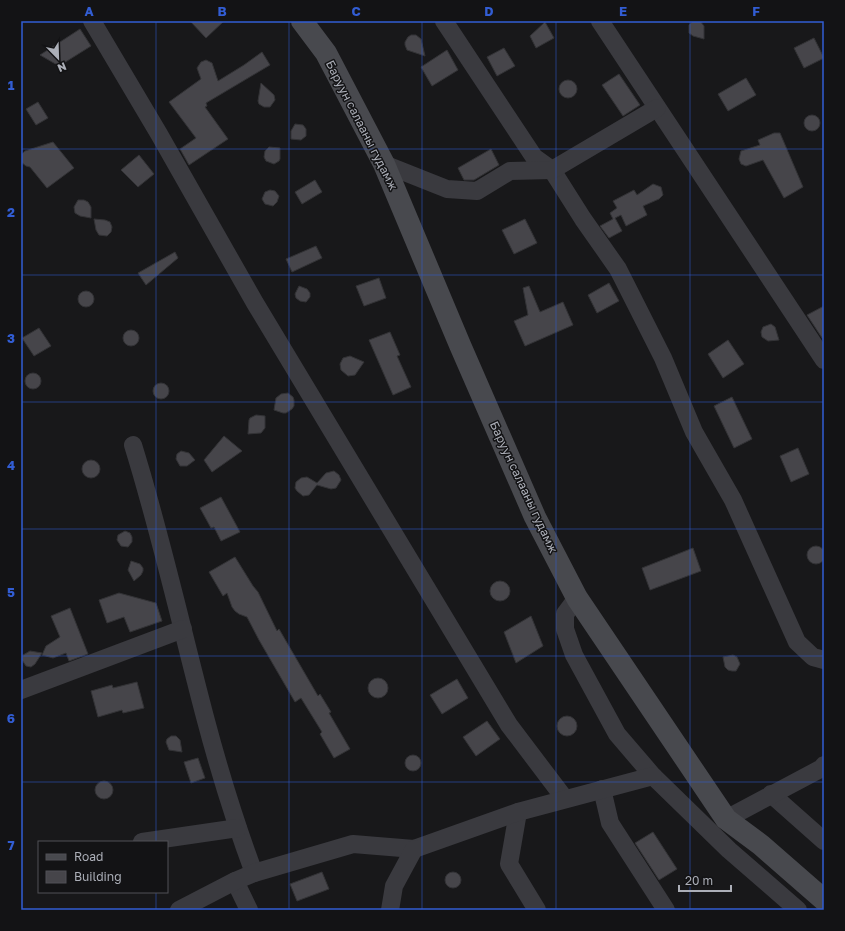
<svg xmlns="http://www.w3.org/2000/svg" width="845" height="931" font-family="'Golos Text',sans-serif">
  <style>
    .building { fill: #46454a; stroke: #333336 }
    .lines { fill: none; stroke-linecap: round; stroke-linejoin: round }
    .street { stroke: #3a3a3f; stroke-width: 18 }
    .secondary { stroke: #48494e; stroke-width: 22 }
    .grid { fill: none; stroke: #325dd3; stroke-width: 1; stroke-opacity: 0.55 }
    .labels { text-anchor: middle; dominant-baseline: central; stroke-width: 3; stroke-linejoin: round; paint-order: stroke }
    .street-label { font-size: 12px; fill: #acafb8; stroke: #131315 }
    .neatline { fill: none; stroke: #325dd3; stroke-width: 1.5 }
    .grid-label { font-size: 13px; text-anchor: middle; font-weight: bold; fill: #325dd3 }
  </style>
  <rect width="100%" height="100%" fill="#18181a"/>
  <g class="building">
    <polygon points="190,21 224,21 206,38"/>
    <polygon points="693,21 700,21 704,26 704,39 693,36 689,33 689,25"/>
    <polygon points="545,22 554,38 536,48 530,36"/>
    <polygon points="80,29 91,46 59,66 40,55"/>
    <polygon points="411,35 416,35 421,39 425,56 407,50 405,45 405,42 408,37"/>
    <polygon points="814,38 824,58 804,68 794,48"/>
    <polygon points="504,48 515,66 497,76 487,57"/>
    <polygon points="447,50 458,70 432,86 421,67"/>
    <polygon points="262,52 270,65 206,103 207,106 205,107 228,139 189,165 180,149 196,138 169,102 201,79 197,68 201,62 206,60 212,63 218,81 244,65"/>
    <polygon points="619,74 640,105 623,116 602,85"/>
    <polygon points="746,78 756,95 728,111 718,94"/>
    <circle cx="568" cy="89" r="9"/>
    <polygon points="261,83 274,95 275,100 270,107 264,107 259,104 258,101"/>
    <polygon points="38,102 48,118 36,125 26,109"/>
    <circle cx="812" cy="123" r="8"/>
    <polygon points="295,124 303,125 306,129 306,136 301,140 291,139 291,131"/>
    <polygon points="774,133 780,133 803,187 784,198 763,160 746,166 741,164 739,159 741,151 760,145 758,140"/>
    <polygon points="53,142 74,168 47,188 30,167 26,166 21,162 21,155 25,151"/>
    <polygon points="269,147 280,148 280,159 279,161 274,164 266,161 264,157 265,151"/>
    <polygon points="491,149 499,165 474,180 464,180 458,168"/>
    <polygon points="139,155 154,174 138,187 121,170"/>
    <polygon points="315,180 322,192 302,204 295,192"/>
    <polygon points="653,184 661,187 663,195 659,199 643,206 647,215 626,226 621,215 615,218 622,231 609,238 600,226 613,219 610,213 617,208 613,201 634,190 637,195"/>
    <polygon points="270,190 275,191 279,196 277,202 273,206 265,204 262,199 265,192"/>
    <polygon points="78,200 84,200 88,202 91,207 91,218 80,216 75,213 74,207"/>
    <polygon points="94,219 105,220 110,222 112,227 111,232 107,236 99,235 96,230"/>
    <polygon points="525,219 537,243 514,254 502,230"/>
    <polygon points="316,246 322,258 292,272 286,259"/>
    <polygon points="175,252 178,258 146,285 138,273"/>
    <polygon points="379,278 386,298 364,306 356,286"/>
    <polygon points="609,283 619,301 597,313 588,295"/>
    <polygon points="299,286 307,289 310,293 310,297 306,302 300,301 296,298 295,294"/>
    <polygon points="529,286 540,312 563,302 573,325 525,346 514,321 528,315 523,288"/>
    <circle cx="86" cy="299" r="8"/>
    <polygon points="824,306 824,341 807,315"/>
    <polygon points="771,324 775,327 779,340 768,341 762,337 761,332 763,327"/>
    <polygon points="39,328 51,346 34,356 22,338"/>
    <circle cx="131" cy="338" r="8"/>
    <polygon points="390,332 400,355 397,356 411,387 393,395 369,340"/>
    <polygon points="728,340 744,364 723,378 708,354"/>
    <polygon points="350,356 364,362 355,375 348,376 341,370 340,364 343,358"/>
    <circle cx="33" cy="381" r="8"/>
    <circle cx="161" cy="391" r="8"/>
    <polygon points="288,393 293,397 294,400 294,406 292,409 286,413 283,413 274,410 276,398 281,394"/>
    <polygon points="732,397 752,439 734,448 714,406"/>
    <polygon points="256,415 265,416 265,428 261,433 248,434 249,420 250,418"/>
    <polygon points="224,436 242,451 212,472 204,460"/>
    <polygon points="798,448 809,474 791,482 780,456"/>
    <polygon points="181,451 189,453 195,460 187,466 180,466 176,459 177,454"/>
    <circle cx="91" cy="469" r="9"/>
    <polygon points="334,471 339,475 341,480 336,488 331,489 317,485 309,495 303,496 297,491 295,488 296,482 301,478 307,477 317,483 326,473"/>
    <polygon points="221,497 240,532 221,541 214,527 211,528 200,508"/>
    <polygon points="125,531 130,533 132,537 132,542 128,547 121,546 117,540 118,535"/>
    <circle cx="816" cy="555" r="9"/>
    <polygon points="693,548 701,571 650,590 642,568"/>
    <polygon points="235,557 253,586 258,592 277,631 279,629 318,696 320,694 331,712 329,713 350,749 334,758 320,734 322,732 301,698 295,702 259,640 247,617 239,614 235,611 232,607 227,593 223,596 209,572"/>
    <polygon points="131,561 140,564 143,568 143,571 141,575 134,581 128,570"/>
    <circle cx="500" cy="591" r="10"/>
    <polygon points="119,593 156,603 162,621 130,632 124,617 107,623 99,600"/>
    <polygon points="70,608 88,654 69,661 66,653 53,658 42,655 46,646 60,637 51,616"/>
    <polygon points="531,616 543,646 516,663 504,632"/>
    <polygon points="30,651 42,653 35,664 31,667 26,666 22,660 23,655"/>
    <polygon points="733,655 737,657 740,664 736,671 732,671 728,670 725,667 723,657"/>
    <circle cx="378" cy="688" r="10"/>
    <polygon points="457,679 468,698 442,714 430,695"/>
    <polygon points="137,682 144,708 123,713 122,710 98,717 91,691 112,685 113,688"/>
    <circle cx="567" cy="726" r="10"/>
    <polygon points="487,721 500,739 476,756 463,737"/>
    <polygon points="171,736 176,736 180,740 182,752 169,750 166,742 167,739"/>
    <circle cx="413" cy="763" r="8"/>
    <polygon points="198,758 205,778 191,783 184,762"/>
    <circle cx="104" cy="790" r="9"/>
    <polygon points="653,832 677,869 659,880 635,843"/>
    <circle cx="453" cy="880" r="8"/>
    <polygon points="322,872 329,889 297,901 290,884"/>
  </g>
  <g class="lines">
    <g class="street">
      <polyline points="92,21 159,134 255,303 509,725 565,799"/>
      <polyline points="444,21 534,157 552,170 583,219 618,269 663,358 694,432 733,500 797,642 813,657 824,660"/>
      <polyline points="600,21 824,360"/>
      <polyline points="384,164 447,189 477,191 510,171 552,170 657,108"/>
      <path d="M133 445C161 535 181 626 205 717 219 770 235 822 254 873"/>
      <polyline points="577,598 565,614 565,629 574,655 617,734 653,776 729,850 798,910"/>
      <polyline points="21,690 183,629"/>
      <polyline points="602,789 610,823 666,910"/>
      <polyline points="771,794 824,841"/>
      <polyline points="518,812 509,864 537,910"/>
      <polyline points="726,819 822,768 824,765"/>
      <polyline points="142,842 238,828"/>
      <polyline points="235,881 249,910"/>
      <polyline points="179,910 235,881 254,873 353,844 414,849 518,812 653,776"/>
      <polyline points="390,910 394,886 414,849"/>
    </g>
    <polyline class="secondary" points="302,21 326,53 384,164 460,345 535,517 577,598 726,819 761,845 824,900"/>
  </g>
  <path class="grid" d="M156 21V842M289 21V910M422 21V910M556 21V910M690 21V910M21 149H824M21 275H824M21 402H824M21 529H824M21 656H824M21 782H824M156 892V910"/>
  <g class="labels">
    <g class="street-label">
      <text transform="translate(362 125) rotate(63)">Баруун салааны гудамж</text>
      <text transform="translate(524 487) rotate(65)">Баруун салааны гудамж</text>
    </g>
  </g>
  <rect width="845" height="931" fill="none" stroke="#131315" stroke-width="44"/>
  <rect x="38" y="841" width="130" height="52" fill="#131315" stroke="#505156"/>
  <rect x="46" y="854" width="20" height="6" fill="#48494e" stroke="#505156"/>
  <text x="74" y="861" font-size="12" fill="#acafb8">Road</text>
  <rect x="46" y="871" width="20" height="12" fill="#46454a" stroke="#505156"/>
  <text x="74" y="881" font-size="12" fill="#acafb8">Building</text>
  <g transform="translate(58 58) rotate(157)" stroke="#131315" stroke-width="3" paint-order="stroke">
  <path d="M0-3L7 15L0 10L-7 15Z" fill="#acafb8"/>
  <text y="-6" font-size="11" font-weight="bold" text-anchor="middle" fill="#acafb8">N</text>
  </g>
  <path d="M679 885v6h52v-6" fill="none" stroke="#acafb8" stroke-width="2"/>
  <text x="685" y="885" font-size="12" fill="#acafb8" stroke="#131315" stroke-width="3" paint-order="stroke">20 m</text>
  <rect x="22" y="22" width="801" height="887" class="neatline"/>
  <g class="grid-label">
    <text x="89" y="16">A</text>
    <text x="222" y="16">B</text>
    <text x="356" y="16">C</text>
    <text x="489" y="16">D</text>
    <text x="623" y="16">E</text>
    <text x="756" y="16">F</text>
    <text x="11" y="90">1</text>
    <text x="11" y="217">2</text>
    <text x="11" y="343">3</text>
    <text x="11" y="470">4</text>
    <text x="11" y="597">5</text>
    <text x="11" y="723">6</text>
    <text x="11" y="850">7</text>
  </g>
</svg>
